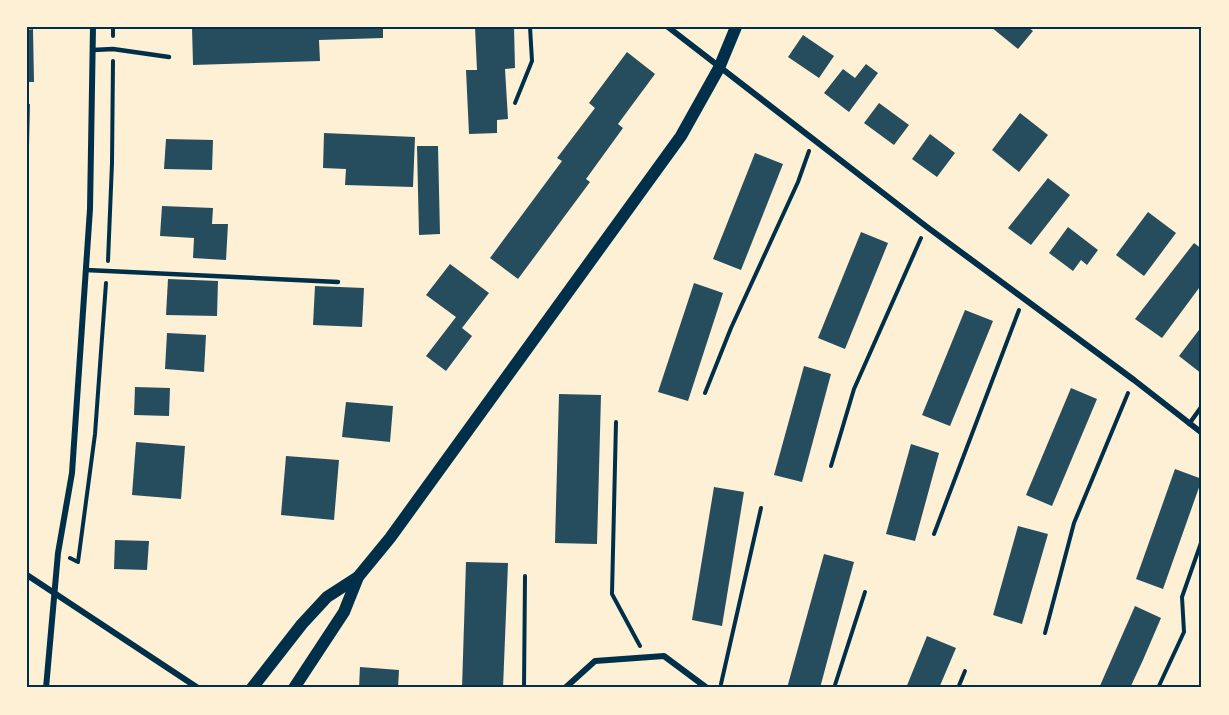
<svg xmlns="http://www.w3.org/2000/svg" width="1229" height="715" font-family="'Crimson Pro',serif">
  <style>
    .building { fill: #264d5e }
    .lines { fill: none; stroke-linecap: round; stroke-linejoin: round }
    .path { stroke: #003049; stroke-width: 4 }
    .service { stroke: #003049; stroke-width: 4.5 }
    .minor { stroke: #003049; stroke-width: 6 }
    .secondary { stroke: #003049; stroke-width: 12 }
    .neatline { fill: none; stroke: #003049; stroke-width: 2 }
  </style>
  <rect width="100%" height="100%" fill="#fdf0d5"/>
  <g class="building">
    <polygon points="192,27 383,27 383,38 319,40 320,61 193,65"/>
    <polygon points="475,27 514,27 515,68 505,69 508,119 497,120 497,133 469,134 466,70 477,70"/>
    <polygon points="991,27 1028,27 1033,31 1018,49"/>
    <polygon points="33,29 34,82 27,82 27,30"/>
    <polygon points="803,35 834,56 819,78 788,57"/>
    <polygon points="627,52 655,74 618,124 623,128 586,179 590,182 518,279 490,258 562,161 557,158 595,108 589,103"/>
    <polygon points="866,64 878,73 849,112 824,93 843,69 855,78"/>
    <polygon points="879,103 909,125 894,145 864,123"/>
    <polygon points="27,104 30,104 29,146 27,146"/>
    <polygon points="1020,113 1048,135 1019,172 992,150"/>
    <polygon points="324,133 415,137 413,187 345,185 346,169 323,168"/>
    <polygon points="930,134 955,153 937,177 912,159"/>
    <polygon points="166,139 213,140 212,170 164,169"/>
    <polygon points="417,146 438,146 440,234 419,235"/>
    <polygon points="755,153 783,164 741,270 713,259"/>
    <polygon points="1048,178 1070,195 1031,245 1008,228"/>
    <polygon points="162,206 213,208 212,224 228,224 226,260 193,258 194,238 160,236"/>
    <polygon points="1148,212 1176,233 1144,276 1116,255"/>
    <polygon points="1068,227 1098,250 1087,265 1081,260 1073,271 1049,253"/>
    <polygon points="861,232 888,243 845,349 818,338"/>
    <polygon points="1194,243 1202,249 1202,284 1162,338 1135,319"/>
    <polygon points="450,264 489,293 462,328 472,336 446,371 426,356 456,317 426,295"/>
    <polygon points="168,279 218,281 217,316 166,315"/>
    <polygon points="694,283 723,293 688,401 658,392"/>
    <polygon points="315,286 364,288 362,327 313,325"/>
    <polygon points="965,310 993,321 950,426 922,415"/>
    <polygon points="1202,326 1202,374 1179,356"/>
    <polygon points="167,333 206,335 204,372 165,369"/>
    <polygon points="804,366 831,374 802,482 774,475"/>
    <polygon points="135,387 170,388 169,416 134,415"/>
    <polygon points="1071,388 1097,399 1052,506 1026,495"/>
    <polygon points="559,394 601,395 597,544 555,543"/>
    <polygon points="346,402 393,406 390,442 342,437"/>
    <polygon points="136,442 185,446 181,499 132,495"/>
    <polygon points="911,444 939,453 915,541 886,534"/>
    <polygon points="286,456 339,460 334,520 281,515"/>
    <polygon points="1175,469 1202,479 1163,589 1136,579"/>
    <polygon points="714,487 744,492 722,626 692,620"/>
    <polygon points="1018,526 1048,534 1022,624 993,615"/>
    <polygon points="115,540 149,541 147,570 114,569"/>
    <polygon points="824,554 854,562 832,643 820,688 787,688"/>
    <polygon points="466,562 508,563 503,688 462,688"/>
    <polygon points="1135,606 1161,618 1143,660 1130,688 1099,688"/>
    <polygon points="927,636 956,648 939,688 906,688"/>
    <polygon points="360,667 399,670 398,688 359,688"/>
  </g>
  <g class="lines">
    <g class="path">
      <polyline points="113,27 113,36"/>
      <polyline points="515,103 532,61 530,27"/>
      <polyline points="108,261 112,163 113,61"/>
      <polyline points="705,393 731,328 798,182 809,151"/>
      <polyline points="616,422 612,594 640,646"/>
      <polyline points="831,466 854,389 921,238"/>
      <polyline points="934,534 1019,310"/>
      <polyline points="70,558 78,562 95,434 106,283"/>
      <polyline points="1045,633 1074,523 1128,393"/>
      <polyline points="721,684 761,508"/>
      <polyline points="524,688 525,576"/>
      <polyline points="834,688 865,592"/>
      <polyline points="958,688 965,671"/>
      <polyline points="1158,688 1184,632 1182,597 1202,540"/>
    </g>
    <g class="service">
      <polyline points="93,50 113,49 169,57"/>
      <polyline points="86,270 338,282"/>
      <polyline points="1189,424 1202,406"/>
    </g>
    <g class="minor">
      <polyline points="668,27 927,227 1134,380 1202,433"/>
      <polyline points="27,575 198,688"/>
      <polyline points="46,688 58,553 72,473 90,209 93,27"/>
      <polyline points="565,688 595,661 664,656 707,688"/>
    </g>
    <g class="secondary">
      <polyline points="252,688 302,624 327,597 358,577"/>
      <polyline points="294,688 344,612 358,577 390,538 681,136 719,68 736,27"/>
    </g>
  </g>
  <rect width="1229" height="715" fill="none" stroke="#fdf0d5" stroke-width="57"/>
  <rect x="28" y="28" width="1172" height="658" class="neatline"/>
</svg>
